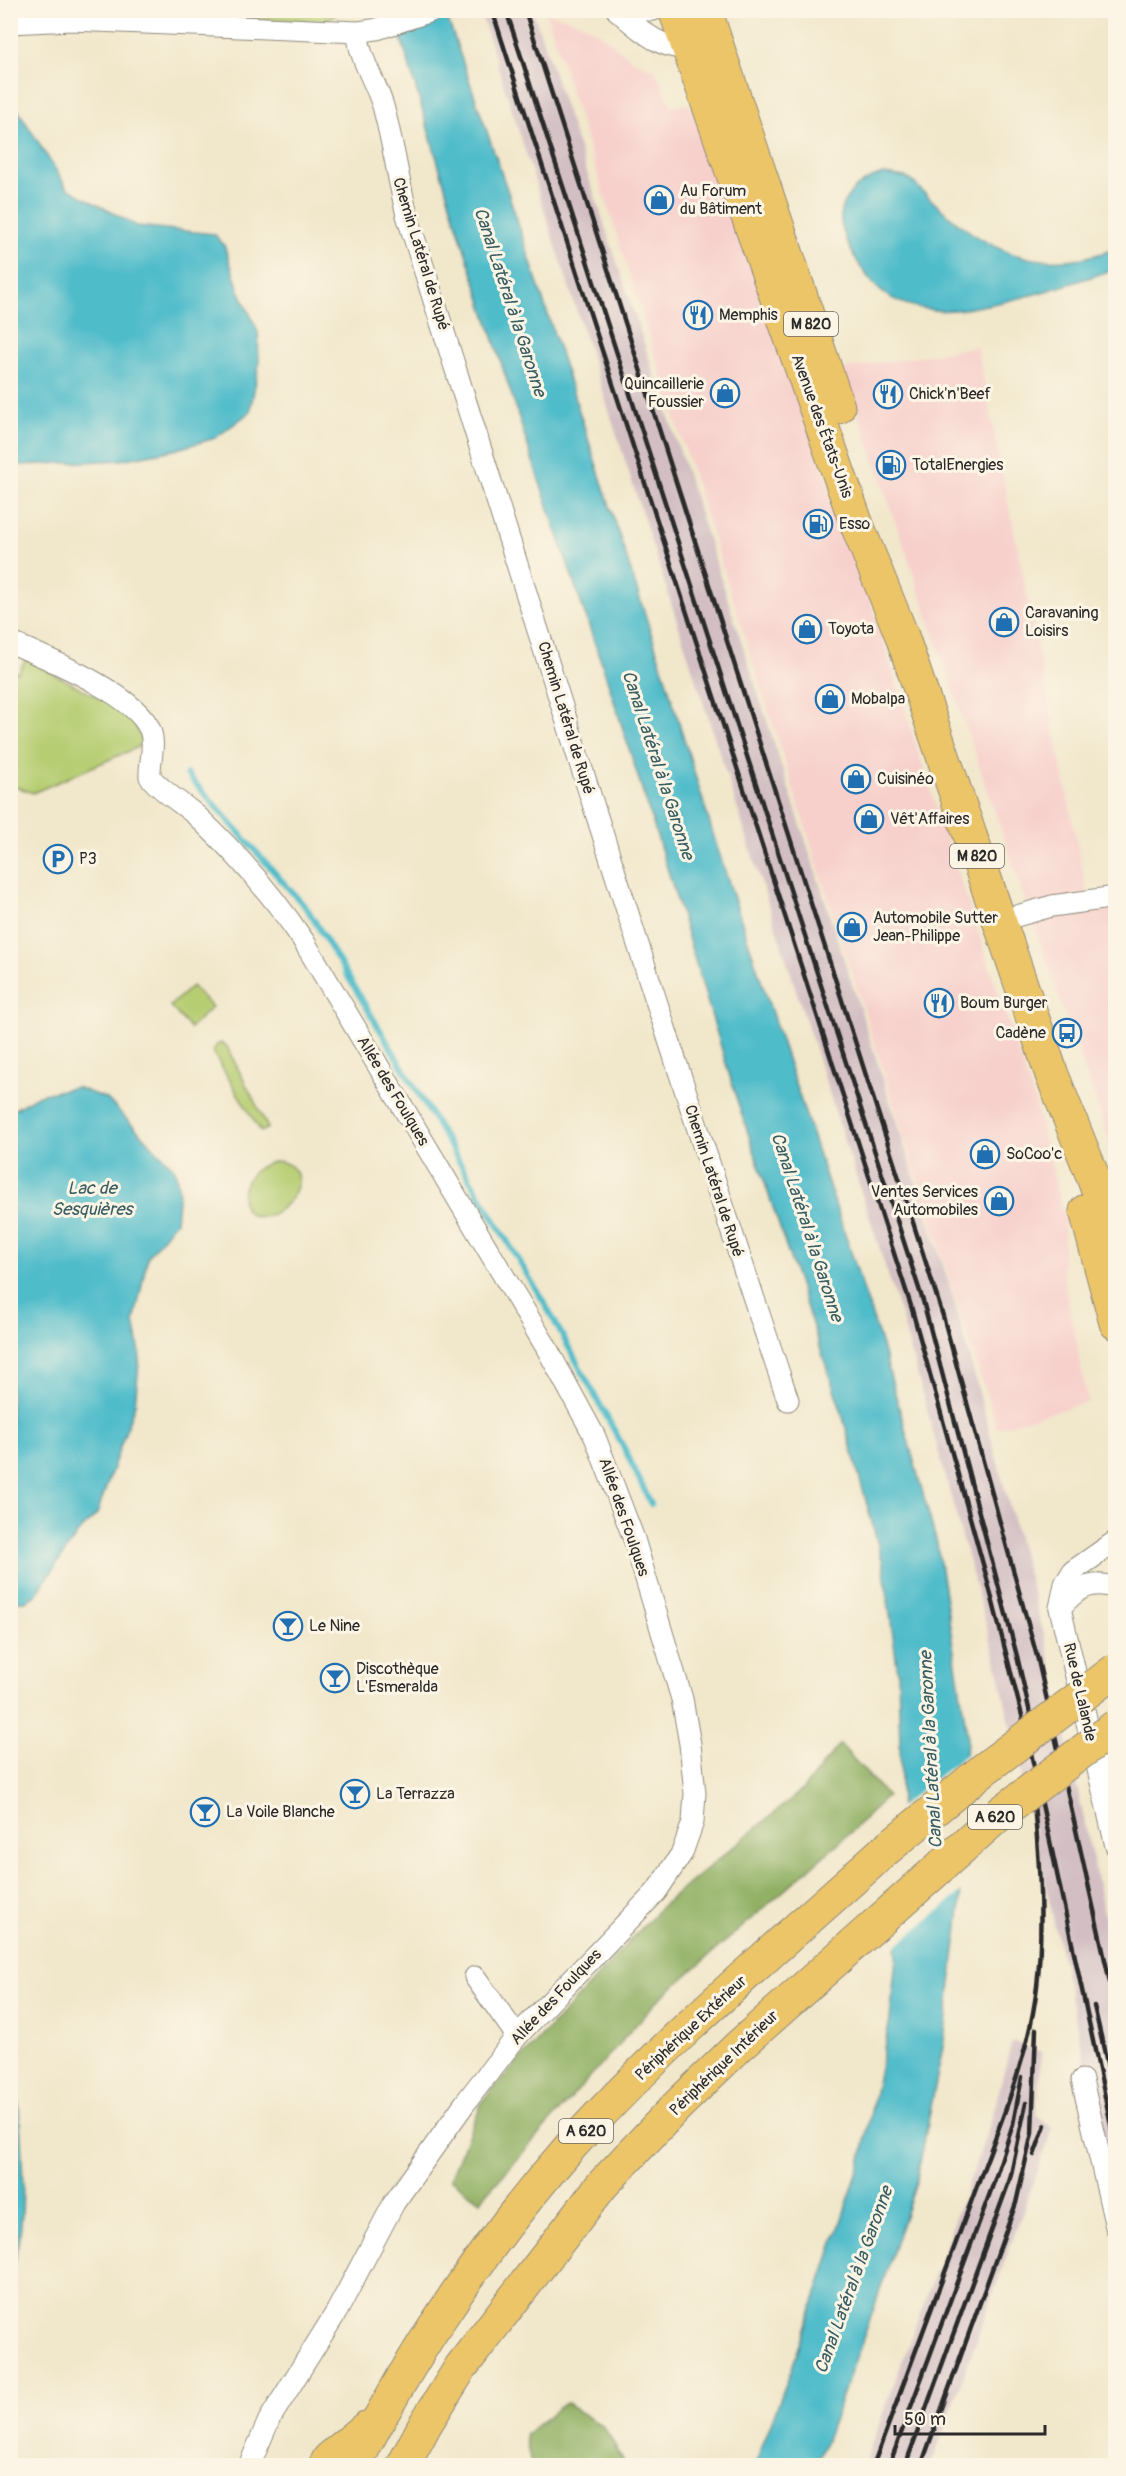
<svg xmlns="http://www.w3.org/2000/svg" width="1126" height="2476" font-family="Pangolin,sans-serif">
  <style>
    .built { fill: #f7d0cc }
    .industrial { fill: #d2bec3 }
    .green { fill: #b6cd72; stroke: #707c4e; stroke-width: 1.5 }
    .forest { fill: #90b064; stroke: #5e6e48; stroke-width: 1.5 }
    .water { fill: #4fbcca; stroke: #3d747a; stroke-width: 1.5 }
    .pier { fill: #f1e7cb }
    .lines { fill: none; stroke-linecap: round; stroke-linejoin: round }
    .stream { stroke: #4fbcca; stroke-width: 6 }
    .street-casing { stroke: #8e897b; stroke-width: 23 }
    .primary-casing { stroke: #8e897b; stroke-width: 35 }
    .highway-casing { stroke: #8e897b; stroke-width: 35 }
    .street { stroke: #fff; stroke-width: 21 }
    .primary { stroke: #edc569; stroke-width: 33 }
    .highway { stroke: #edc569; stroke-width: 33 }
    .rail { stroke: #2b2b2b; stroke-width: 4.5 }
    .highway-bridge-casing { stroke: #8e897b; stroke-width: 35; stroke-linecap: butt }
    .highway-bridge { stroke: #edc569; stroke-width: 33 }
    .labels { text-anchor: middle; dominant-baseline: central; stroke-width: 6; stroke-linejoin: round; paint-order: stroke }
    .shield { fill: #fcf5e5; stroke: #6a6863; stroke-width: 1.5 }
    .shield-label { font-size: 15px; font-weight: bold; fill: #2b2b2b }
    .poi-label { font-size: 16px; fill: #2b2b2b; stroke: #fcf5e5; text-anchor: start }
    .street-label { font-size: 16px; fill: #2b2b2b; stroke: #fcf5e5 }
    .water-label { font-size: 18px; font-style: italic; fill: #385e63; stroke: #fcf5e5 }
  </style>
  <rect width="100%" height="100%" fill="#fcf5e5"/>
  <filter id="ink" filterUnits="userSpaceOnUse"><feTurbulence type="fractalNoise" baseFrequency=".0167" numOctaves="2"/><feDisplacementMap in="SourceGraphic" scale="12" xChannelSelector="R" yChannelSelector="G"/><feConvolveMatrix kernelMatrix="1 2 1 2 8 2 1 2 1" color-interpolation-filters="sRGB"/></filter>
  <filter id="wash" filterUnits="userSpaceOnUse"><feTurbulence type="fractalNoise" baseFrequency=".008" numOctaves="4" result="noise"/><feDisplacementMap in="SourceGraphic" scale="24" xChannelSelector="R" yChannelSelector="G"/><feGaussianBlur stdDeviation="1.35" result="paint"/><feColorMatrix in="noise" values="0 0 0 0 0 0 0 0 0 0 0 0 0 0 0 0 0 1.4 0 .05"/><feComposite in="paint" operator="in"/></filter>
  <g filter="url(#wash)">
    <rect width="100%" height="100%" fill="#f1e7cb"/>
    <g class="built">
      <polygon points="546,13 570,19 597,31 633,61 655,70 672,107 690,103 756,277 868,593 943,829 1034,1098 1065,1220 1062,1271 1088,1402 997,1428"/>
      <polygon points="977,347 1090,907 1115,903 1115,1156 1051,975 843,369"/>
    </g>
    <g class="industrial">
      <polygon points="480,11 533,11 669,418 953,1296 1047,1646 1115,1964 1115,2198 996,1660 900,1312"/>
      <polygon points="1012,2041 1041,2052 1036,2115 1053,2128 931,2465 864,2465 990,2125"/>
    </g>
    <g class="green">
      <polygon points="222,11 337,11 337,14 321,22 222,17"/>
      <polygon points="26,659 129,714 145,744 33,793 11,785 10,670 18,673"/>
      <polygon points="192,986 212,1007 190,1028 170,1006"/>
      <polygon points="221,1043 226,1045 268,1128 261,1132 213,1053 215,1046"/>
      <path d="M278 1161C325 1171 277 1230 250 1214 235 1203 245 1179 256 1170 263 1164 270 1162 278 1161Z"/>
    </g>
    <g class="forest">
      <polygon points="840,1744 887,1796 850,1833 657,2001 480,2201 450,2179 483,2100 662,1906 803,1789"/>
      <polygon points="565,2403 604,2427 626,2465 531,2465 525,2435"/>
    </g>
    <g class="water">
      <polygon points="393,11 445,11 508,192 663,670 717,847 882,1346 937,1544 967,1734 960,1909 944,2041 916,2183 873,2311 817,2465 755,2465 792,2368 860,2165 890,2020 896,1958 901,1782 898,1673 883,1563 841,1410 737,1100 670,877 606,676 536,471 453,213"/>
      <polygon points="11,99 67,188 137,226 214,234 224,245 239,290 258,332 259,364 250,412 215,438 174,450 121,460 23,465 11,463"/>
      <path d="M884 174 905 177 914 183C974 244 1029 281 1115 249V269C1073 283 1031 297 987 305 969 308 952 312 933 310 917 308 898 303 885 294 866 282 834 230 842 207 848 190 867 178 884 174Z"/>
      <polygon points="76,1087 107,1099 175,1169 179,1191 176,1221 148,1256 134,1322 140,1353 135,1404 119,1450 97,1514 77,1534 36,1595 26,1601 11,1601 11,1109 15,1109 39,1095"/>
      <path d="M11 2066 17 2076C20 2138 31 2215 11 2273Z"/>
    </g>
    <polygon class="pier" points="969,1752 964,1890 893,1948 897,1809"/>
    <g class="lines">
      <polyline class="stream" points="187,774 308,910 545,1304 626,1452 651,1504"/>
    </g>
  </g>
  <g filter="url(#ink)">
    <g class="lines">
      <g class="street-casing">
        <g id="street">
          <path d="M617 10C637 28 669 58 697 44"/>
          <polyline points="644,10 653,10"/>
          <polyline points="10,23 72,20 358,32 377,29 434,10"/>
          <path d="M358 32C358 57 376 82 383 106 393 142 398 179 407 215 532 611 655 1007 788 1400"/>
          <path d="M10 642C46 658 136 694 150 730 156 745 149 762 150 777 164 794 183 803 199 818 240 857 272 894 303 940L545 1345 595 1437 634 1539 682 1699 690 1744 695 1793 693 1822 682 1853 656 1892 517 2036 465 2103 394 2203 337 2311 269 2420 249 2466"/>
          <polyline points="999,921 1052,906 1116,897"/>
          <polyline points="1116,1541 1073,1571 1065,1584 1060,1608 1116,1846"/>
          <path d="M1060 1608C1076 1589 1091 1579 1116 1588"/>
          <polyline points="475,1977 517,2036"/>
          <polyline points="1082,2080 1116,2227"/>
        </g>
      </g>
      <g class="primary-casing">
        <g id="primary">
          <polyline points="675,10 857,525 902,636 1052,1075 1092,1174 1116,1241"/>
          <polyline points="705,10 838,407"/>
          <polyline points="1086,1211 1116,1323"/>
        </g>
      </g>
      <g class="highway-casing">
        <g id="highway">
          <polyline points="325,2466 329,2459 366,2428"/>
          <path d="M354 2466C413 2351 485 2244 570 2147 666 2040 778 1947 884 1851"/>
          <polyline points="403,2466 426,2423 461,2367 602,2185 676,2107 738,2047 883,1918"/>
        </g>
      </g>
      <use href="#street" class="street"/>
      <use href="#primary" class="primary"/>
      <use href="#highway" class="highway"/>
      <g class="rail">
        <polyline points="492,10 911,1306 986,1575 1028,1739 1116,2148"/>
        <polyline points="506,10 923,1301 1017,1656 1030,1713"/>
        <polyline points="525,10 943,1316 1038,1660 1116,2009"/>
        <polyline points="1094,2006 1116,2102"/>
        <polyline points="1034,2155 1045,2125"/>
        <path d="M873 2466C907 2375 940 2284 974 2194 999 2126 1029 2058 1037 1986 1044 1927 1040 1864 1034 1805"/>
        <polyline points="889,2466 994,2182 1013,2124 1022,2077"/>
        <polyline points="905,2466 1010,2179 1026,2103"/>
        <polyline points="921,2466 1016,2203 1032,2133 1036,2029"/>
      </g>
      <g class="highway-bridge-casing">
        <g id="highway-bridge">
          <polyline points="884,1851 983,1770 1116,1670"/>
          <polyline points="883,1918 1002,1812 1116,1726"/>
        </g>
      </g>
      <use href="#highway-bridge" class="highway-bridge"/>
    </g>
  </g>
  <defs>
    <g id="shop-ring" transform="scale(1.5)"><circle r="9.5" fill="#fcf5e5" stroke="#1f6fb2" stroke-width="1.5"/><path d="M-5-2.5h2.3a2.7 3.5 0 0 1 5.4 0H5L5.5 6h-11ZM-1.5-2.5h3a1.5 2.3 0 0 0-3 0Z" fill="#1f6fb2"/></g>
    <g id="restaurant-ring" transform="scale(1.5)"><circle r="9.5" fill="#fcf5e5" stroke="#1f6fb2" stroke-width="1.5"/><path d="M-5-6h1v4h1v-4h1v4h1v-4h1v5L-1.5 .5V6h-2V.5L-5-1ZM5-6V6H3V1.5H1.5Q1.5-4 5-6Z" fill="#1f6fb2"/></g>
    <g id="fuel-ring" transform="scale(1.5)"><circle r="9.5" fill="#fcf5e5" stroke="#1f6fb2" stroke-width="1.5"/><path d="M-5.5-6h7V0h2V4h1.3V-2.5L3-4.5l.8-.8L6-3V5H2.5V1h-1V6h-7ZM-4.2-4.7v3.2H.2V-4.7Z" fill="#1f6fb2"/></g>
    <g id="parking-ring" transform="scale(1.5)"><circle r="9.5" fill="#fcf5e5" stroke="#1f6fb2" stroke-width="1.5"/><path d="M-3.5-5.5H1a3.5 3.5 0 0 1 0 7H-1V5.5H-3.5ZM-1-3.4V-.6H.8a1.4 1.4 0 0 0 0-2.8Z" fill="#1f6fb2"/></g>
    <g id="bus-ring" transform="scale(1.5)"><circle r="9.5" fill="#fcf5e5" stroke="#1f6fb2" stroke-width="1.5"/><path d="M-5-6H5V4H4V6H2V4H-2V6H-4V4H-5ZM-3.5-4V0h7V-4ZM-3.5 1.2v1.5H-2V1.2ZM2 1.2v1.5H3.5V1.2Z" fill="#1f6fb2"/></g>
    <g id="bar-ring" transform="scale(1.5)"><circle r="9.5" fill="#fcf5e5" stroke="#1f6fb2" stroke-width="1.5"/><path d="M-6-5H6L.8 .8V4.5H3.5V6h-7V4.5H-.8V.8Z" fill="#1f6fb2"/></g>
  </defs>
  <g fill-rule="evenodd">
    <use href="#shop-ring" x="659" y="200"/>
    <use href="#restaurant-ring" x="698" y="315"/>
    <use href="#shop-ring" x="725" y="393"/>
    <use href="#restaurant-ring" x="888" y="394"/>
    <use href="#fuel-ring" x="891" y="465"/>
    <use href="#fuel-ring" x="818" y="524"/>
    <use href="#shop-ring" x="1004" y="622"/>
    <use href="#shop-ring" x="807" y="629"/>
    <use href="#shop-ring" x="830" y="699"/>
    <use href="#shop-ring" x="856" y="779"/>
    <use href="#shop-ring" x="869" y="819"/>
    <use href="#parking-ring" x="58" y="859"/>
    <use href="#shop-ring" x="852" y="927"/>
    <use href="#restaurant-ring" x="939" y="1003"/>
    <use href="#bus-ring" x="1067" y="1033"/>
    <use href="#shop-ring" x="985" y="1154"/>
    <use href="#shop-ring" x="999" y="1201"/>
    <use href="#bar-ring" x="288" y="1626"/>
    <use href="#bar-ring" x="335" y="1678"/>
    <use href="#bar-ring" x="355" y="1794"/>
    <use href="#bar-ring" x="205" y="1812"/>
  </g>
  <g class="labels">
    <g class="shield">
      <rect x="784" y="312" width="54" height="24" rx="4.5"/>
      <rect x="950" y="844" width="54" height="24" rx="4.5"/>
      <rect x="968" y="1805" width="54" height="24" rx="4.5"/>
      <rect x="559" y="2119" width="54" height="24" rx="4.5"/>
    </g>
    <g class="shield-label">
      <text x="811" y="324">M 820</text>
      <text x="977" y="856">M 820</text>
      <text x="995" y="1817">A 620</text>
      <text x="586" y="2131">A 620</text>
    </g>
    <g class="poi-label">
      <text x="680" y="191">Au Forum<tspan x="680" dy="18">du Bâtiment</tspan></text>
      <text x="719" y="315">Memphis</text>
      <text x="704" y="384" text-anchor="end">Quincaillerie<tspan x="704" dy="18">Foussier</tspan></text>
      <text x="909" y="394">Chick'n'Beef</text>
      <text x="912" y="465">TotalEnergies</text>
      <text x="839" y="524">Esso</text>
      <text x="1025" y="613">Caravaning<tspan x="1025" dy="18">Loisirs</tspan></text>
      <text x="828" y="629">Toyota</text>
      <text x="851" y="699">Mobalpa</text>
      <text x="877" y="779">Cuisinéo</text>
      <text x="890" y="819">Vêt'Affaires</text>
      <text x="79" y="859">P3</text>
      <text x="873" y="918">Automobile Sutter<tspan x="873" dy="18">Jean-Philippe</tspan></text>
      <text x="960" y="1003">Boum Burger</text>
      <text x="1046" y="1033" text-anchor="end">Cadène</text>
      <text x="1006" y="1154">SoCoo'c</text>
      <text x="978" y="1192" text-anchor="end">Ventes Services<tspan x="978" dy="18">Automobiles</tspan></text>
      <text x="309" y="1626">Le Nine</text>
      <text x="356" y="1669">Discothèque<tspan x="356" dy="18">L'Esmeralda</tspan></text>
      <text x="376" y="1794">La Terrazza</text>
      <text x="226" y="1812">La Voile Blanche</text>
    </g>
    <g class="street-label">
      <text transform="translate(421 254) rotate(73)">Chemin Latéral de Rupé</text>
      <text transform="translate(822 426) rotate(70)">Avenue des États-Unis</text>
      <text transform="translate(566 718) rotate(73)">Chemin Latéral de Rupé</text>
      <text transform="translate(393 1091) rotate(59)">Allée des Foulques</text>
      <text transform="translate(714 1181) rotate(72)">Chemin Latéral de Rupé</text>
      <text transform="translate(624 1517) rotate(71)">Allée des Foulques</text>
      <text transform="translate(1080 1692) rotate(77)">Rue de Lalande</text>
      <text transform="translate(556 1997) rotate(-47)">Allée des Foulques</text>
      <text transform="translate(691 2028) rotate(-43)">Périphérique Extérieur</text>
      <text transform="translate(724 2063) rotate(-44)">Périphérique Intérieur</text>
    </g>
    <g class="water-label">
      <text transform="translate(510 302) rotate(72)">Canal Latéral à la Garonne</text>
      <text transform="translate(658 765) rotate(72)">Canal Latéral à la Garonne</text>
      <text x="92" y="1188">Lac de<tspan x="92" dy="21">Sesquières</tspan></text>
      <text transform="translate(807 1227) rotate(72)">Canal Latéral à la Garonne</text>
      <text transform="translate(931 1750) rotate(-93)">Canal Latéral à la Garonne</text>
      <text transform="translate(854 2280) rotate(-70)">Canal Latéral à la Garonne</text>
    </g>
  </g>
  <rect width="1126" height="2476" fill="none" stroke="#fcf5e5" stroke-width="36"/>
  <path d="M895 2425v9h150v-9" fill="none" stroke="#2b2b2b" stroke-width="3"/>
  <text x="904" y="2425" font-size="18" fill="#2b2b2b" stroke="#fcf5e5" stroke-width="4.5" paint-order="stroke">50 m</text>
</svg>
